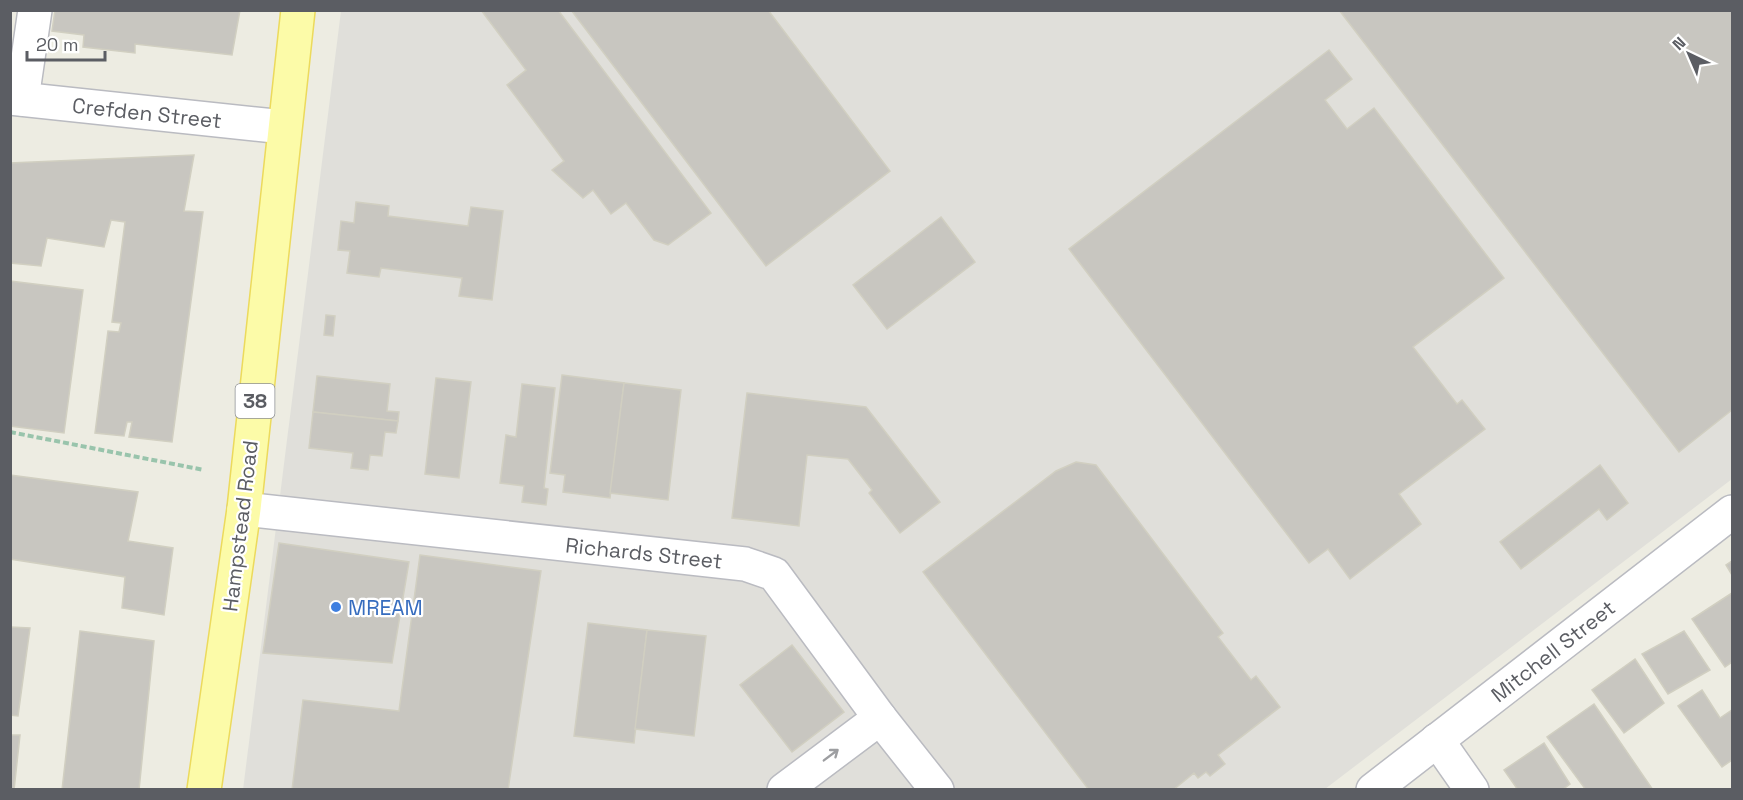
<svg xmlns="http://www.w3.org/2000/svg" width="1743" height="800" font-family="'Space Grotesk',sans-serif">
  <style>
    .industrial { fill: #e0dfda }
    .building { fill: #c8c6c0; stroke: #d1cfc1; stroke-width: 1.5 }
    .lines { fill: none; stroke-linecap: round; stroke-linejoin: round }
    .minor-casing { stroke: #babbc1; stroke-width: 36 }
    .major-casing { stroke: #ecda5c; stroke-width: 36 }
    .path { stroke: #99c4ac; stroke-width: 4; stroke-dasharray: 6 3; stroke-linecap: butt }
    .minor { stroke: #fff; stroke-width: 33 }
    .major { stroke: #fcfba8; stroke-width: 33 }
    .oneway { stroke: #9d9ea1 }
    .shop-dot { fill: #3f7fe0; stroke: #fff; stroke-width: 2 }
    .labels { text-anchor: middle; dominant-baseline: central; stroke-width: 4.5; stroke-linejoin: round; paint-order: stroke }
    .shield { fill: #fff; stroke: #8c8e92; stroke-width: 1.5 }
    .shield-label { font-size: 20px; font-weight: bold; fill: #5b5d63 }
    .street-label { font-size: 21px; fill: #5b5d63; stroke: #fff }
    .shop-label { font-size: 21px; fill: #366cbe; stroke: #fff; text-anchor: start }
  </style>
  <rect width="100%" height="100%" fill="#edece2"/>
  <polygon class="industrial" points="341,11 1732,11 1732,479 1325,789 243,790"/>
  <g class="building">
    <polygon points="55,10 240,10 232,55 135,44 135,53 83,47 84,35 52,31"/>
    <polygon points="481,10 558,10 711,213 668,245 654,240 626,203 611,214 593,190 583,198 552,170 564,161 507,85 526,70"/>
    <polygon points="571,10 768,10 890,171 766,266"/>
    <polygon points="1339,10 1732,10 1732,410 1679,452"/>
    <polygon points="1329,50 1352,79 1325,100 1347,129 1374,108 1504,278 1413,347 1457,404 1462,400 1485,429 1399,494 1421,524 1350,579 1328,549 1309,563 1069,249"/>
    <polygon points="194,155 184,211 203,212 172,442 129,437 132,422 127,422 124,436 95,433 108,331 119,332 121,323 112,322 125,222 111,220 104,247 47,238 41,266 10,263 10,163"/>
    <polygon points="356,202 389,206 388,216 468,226 471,207 503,211 492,300 459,296 462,278 381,268 379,277 347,273 350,251 338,250 341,221 354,223"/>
    <polygon points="941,217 975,262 887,329 853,285"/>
    <polygon points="10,281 83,290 64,433 10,426"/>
    <polygon points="326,315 335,316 333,336 324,335"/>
    <polygon points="562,375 624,383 610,498 563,492 565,475 550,473"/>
    <polygon points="317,376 390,384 387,411 399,412 398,421 313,412"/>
    <polygon points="436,378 471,382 459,478 425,474"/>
    <polygon points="624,383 681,390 668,500 610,493"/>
    <polygon points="522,384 555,388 544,488 548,489 546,505 522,502 524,486 500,483 506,435 516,437"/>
    <polygon points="747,393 866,407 940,502 900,533 869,493 872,490 848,459 807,455 799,526 732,518"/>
    <polygon points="313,412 398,421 396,433 385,432 382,456 370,455 368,470 351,468 353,453 309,448"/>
    <polygon points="1076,462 1096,465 1223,633 1218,637 1251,680 1256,676 1280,707 1218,755 1225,764 1210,776 1206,772 1198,778 1194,773 1173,790 1089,790 923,572 1056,471"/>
    <polygon points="1600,465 1628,503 1607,520 1599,509 1521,569 1500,542"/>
    <polygon points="10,475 138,492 128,541 173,548 164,615 122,608 125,577 10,559"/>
    <polygon points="279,543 409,562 392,663 263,653"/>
    <polygon points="420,555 541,571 508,790 292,790 303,700 399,711"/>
    <polygon points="1732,561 1732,575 1726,565"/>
    <polygon points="1732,593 1732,662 1725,667 1692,619"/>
    <polygon points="588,623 647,630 634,743 574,736"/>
    <polygon points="10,627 30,628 18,716 10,715"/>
    <polygon points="647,630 706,636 694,736 635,729"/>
    <polygon points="80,631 154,641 139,790 62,790"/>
    <polygon points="1684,631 1710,670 1668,694 1642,654"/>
    <polygon points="792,645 844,712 792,752 740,685"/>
    <polygon points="1635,659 1664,703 1624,733 1592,690"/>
    <polygon points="1702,690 1720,718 1732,710 1732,760 1722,767 1678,706"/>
    <polygon points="1594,704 1653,790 1586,790 1547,737"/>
    <polygon points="10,735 20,735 14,790 10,790"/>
    <polygon points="1544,743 1570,784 1562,790 1518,790 1504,770"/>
  </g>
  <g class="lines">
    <g class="minor-casing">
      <g id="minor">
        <polyline points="10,98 284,127"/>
        <polyline points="22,99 35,10"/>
        <polyline points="244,509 745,564 774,574 880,718 937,790"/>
        <polyline points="1437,740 1472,790"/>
        <polyline points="784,790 880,718"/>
        <polyline points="1373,790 1732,512"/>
      </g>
    </g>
    <g class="major-casing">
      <polyline id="major" points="204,790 244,509 298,10"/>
    </g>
    <polyline class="path" points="10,432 204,470"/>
    <use href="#minor" class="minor"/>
    <use href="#major" class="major"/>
  </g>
  <defs><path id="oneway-shaft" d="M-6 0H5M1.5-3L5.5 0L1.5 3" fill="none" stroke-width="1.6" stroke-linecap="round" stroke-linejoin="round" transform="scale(1.5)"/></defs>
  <use class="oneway" href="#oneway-shaft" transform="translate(831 755) rotate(-37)"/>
  <circle class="shop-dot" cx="336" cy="607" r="6"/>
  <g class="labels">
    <rect class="shield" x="235.5" y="384" width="39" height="34" rx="4.5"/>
    <g class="shield-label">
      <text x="255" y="401">38</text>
    </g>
    <g class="street-label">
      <text transform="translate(147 113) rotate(6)">Crefden Street</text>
      <text transform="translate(240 526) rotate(-83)">Hampstead Road</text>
      <text transform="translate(644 553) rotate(6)">Richards Street</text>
      <text transform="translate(1553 651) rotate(-38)">Mitchell Street</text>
    </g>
    <g class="shop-label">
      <text x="348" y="607">MREAM</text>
    </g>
  </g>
  <rect width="1743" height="800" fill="none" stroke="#5b5d63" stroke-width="24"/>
  <g transform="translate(1689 54) rotate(316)" stroke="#ffffff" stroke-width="4.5" paint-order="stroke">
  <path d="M0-4.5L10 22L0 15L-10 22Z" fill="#5b5d63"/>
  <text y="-9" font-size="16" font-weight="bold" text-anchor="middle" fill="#5b5d63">N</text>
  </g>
  <path d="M27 51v9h78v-9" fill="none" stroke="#5b5d63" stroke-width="3"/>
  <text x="36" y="51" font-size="18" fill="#5b5d63" stroke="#ffffff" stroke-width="4.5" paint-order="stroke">20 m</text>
</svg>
